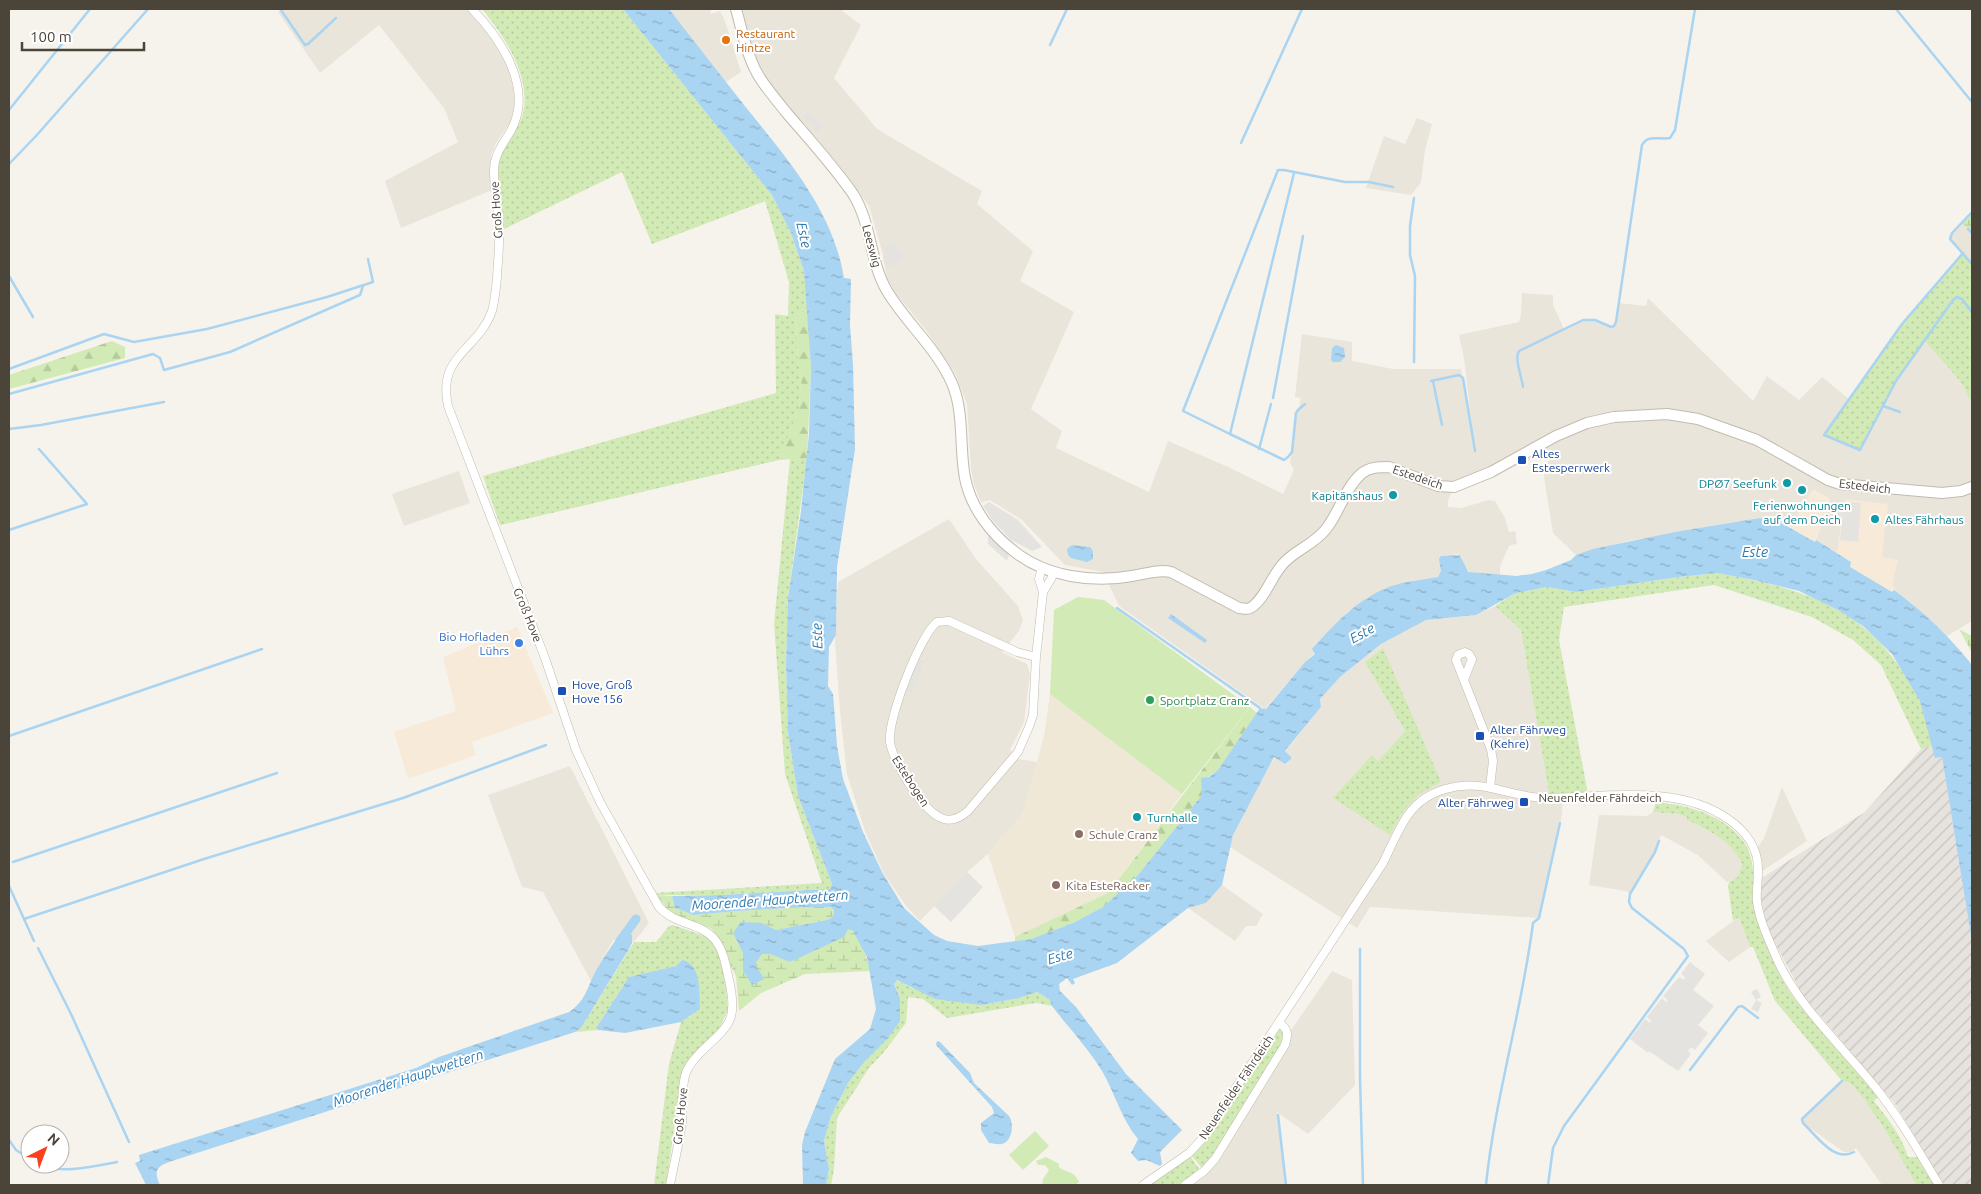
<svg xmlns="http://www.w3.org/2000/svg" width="1981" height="1194" font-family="Ubuntu,sans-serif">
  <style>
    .residential { fill: #eae5da; fill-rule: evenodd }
    .commercial { fill: #f7ead8 }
    .industrial { fill: url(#industrial-furrows) }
    .education { fill: #efe8d6 }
    .grass { fill: url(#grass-dots) }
    .forest { fill: url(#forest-firs) }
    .wetland { fill: url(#wetland-marsh) }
    .pitch { fill: #d2eab5 }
    .parking { fill: #e5e3e0 }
    .water { fill: url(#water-ripples) }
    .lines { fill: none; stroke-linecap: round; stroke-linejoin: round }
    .stream { stroke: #a9d4f2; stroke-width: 2.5 }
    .canal { stroke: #a9d4f2; stroke-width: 9 }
    .minor-casing { stroke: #c2bbae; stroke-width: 9 }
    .tertiary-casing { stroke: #c2bbae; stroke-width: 12 }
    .minor { stroke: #fff; stroke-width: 8 }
    .tertiary { stroke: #fff; stroke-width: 10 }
    .food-dot { fill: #e8710a; stroke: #fff; stroke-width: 2 }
    .transit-dot { fill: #1a4fb4; stroke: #fff; stroke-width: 2 }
    .culture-dot { fill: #0f9aa8; stroke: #fff; stroke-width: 2 }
    .shop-dot { fill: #3f7fe0; stroke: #fff; stroke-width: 2 }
    .leisure-dot { fill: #2e9e5b; stroke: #fff; stroke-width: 2 }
    .education-dot { fill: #8d6e63; stroke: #fff; stroke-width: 2 }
    .labels { text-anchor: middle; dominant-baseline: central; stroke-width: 4; stroke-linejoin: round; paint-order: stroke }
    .food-label { font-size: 12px; fill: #c56008; stroke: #fff; text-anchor: start }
    .street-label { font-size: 12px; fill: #4b4439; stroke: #fff }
    .transit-label { font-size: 12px; fill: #164399; stroke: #fff; text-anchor: start }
    .culture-label { font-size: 12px; fill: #0d838f; stroke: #fff; text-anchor: end }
    .shop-label { font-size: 12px; fill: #366cbe; stroke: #fff; text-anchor: end }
    .leisure-label { font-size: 12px; fill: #27864d; stroke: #fff; text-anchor: start }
    .education-label { font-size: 12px; fill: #785e54; stroke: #fff; text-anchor: start }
    .water-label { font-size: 14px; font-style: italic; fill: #2e7ab2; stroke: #fff }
  </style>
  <defs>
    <pattern id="industrial-furrows" width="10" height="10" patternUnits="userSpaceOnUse" patternTransform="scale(1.25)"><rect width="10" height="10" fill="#e6e2dd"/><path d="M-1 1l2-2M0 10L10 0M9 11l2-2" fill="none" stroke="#c7c3be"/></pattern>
    <pattern id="grass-dots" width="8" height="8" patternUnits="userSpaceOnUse" patternTransform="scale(1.25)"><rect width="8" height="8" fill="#d2eab5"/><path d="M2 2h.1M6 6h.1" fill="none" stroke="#b6ca9c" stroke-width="1.8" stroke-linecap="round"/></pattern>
    <pattern id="forest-firs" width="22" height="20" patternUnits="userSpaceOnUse" patternTransform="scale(1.25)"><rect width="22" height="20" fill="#d2eab5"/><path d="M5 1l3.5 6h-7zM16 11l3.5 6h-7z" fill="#b6ca9c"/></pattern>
    <pattern id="wetland-marsh" width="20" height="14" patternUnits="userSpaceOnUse" patternTransform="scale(1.25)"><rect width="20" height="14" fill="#d2eab5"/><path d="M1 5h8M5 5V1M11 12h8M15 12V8" fill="none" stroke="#b6ca9c"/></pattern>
    <pattern id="water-ripples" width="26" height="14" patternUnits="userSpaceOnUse" patternTransform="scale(1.25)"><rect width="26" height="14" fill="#a9d4f2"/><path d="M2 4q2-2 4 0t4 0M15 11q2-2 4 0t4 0" fill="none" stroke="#8caec5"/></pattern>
  </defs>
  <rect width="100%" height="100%" fill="#f6f3ec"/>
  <g class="residential">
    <polygon points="281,9 467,9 472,13 487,28 510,68 514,86 516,106 513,118 496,143 491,155 492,190 401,228 385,181 458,142 444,108 379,25 320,73 278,12"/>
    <polygon points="669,9 710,9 711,14 720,11 725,21 741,72 726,82"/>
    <polygon points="743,9 840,9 861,25 834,78 877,129 982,191 977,204 1033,251 1020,281 1074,312 1031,409 1062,431 1056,448 1149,492 1168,441 1226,466 1283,494 1294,470 1290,463 1293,434 1301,398 1295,397 1302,334 1352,342 1352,361 1393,369 1461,369 1474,444 1464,358 1459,335 1519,322 1521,315 1522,293 1553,295 1553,305 1564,329 1588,319 1595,320 1607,327 1614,326 1616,322 1619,303 1646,306 1648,298 1753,401 1767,376 1799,400 1822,377 1849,399 1824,435 1896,381 1924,340 1960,381 1972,403 1972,621 1947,636 1907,599 1894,590 1894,588 1892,586 1882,558 1845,499 1837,553 1816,540 1830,499 1814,490 1790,527 1776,521 1760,518 1628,541 1576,555 1553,533 1544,477 1546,463 1554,457 1551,452 1452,491 1448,501 1448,507 1461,508 1489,500 1495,501 1505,518 1509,532 1515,531 1517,544 1510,545 1507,550 1500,567 1500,576 1468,572 1465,569 1462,557 1458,554 1441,556 1441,571 1438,577 1390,587 1347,612 1315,653 1305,662 1265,709 1119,606 1103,572 1065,565 1022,520 990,500 981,502 974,485 971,469 967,404 955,373 926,330 896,294 887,278 882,251 869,206 833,158 784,102 760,72 747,35"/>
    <polygon points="1417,118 1432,124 1425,150 1421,182 1416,189 1411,195 1366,188 1384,136 1405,144"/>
    <polygon points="1962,223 1972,233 1972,265 1950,239 1952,233"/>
    <polygon points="459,471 470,503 404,526 392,494"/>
    <polygon points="949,519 976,559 1018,606 1023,620 1019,631 1002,652 1027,664 1030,674 1024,722 1010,750 1018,759 1037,762 1023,814 988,854 967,872 920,921 906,906 883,872 865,831 847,774 840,711 835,642 838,582"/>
    <path d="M1495 606 1521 630 1549 793H1563L1562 814 1539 918 1370 907 1357 928 1230 847 1233 835 1257 786 1275 757 1292 758 1285 752 1321 707 1320 699 1340 677 1381 644 1426 620 1476 615ZM1365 662 1441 781 1419 793 1402 813 1390 834 1371 755 1378 761 1405 731Z"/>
    <polygon points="570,766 649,923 634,942 613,940 591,981 543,892 522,887 488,795"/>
    <polygon points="1782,787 1807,841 1758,874 1755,851 1764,838"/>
    <polygon points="1653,812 1678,814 1688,817 1687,820 1719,836 1732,847 1742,864 1738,878 1727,882 1698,855 1661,835 1655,852 1630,894 1626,891 1589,885 1599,815 1647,816"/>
    <polygon points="1222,885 1263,914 1256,926 1246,926 1235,941 1188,908 1206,903"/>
    <polygon points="1739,917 1750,947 1729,962 1706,941"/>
    <polygon points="1332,971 1352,980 1355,1085 1308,1134 1277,1112 1285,1185 1179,1185 1202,1168 1282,1043"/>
    <polygon points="1842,1081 1850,1083 1865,1100 1893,1143 1916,1185 1882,1185 1856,1148 1851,1152 1844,1152 1803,1123 1802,1119"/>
  </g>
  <g class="commercial">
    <polygon points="1812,490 1830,499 1815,542 1790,527"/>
    <polygon points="1845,499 1888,504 1882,557 1898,560 1892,585 1895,588 1892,593 1849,567 1851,562 1837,553"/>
    <polygon points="517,627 553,713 472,742 476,755 408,779 394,732 456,711 443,657"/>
  </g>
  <polygon class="industrial" points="1933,746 1935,758 1942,757 1972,942 1972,1185 1944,1185 1895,1104 1802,994 1768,930 1757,881 1865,812 1921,749"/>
  <polygon class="education" points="1050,694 1182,794 1108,893 1015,937 988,854 1023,814 1044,736"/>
  <g class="grass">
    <path d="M482 9H623L772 195 791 233 804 271 808 311 796 314 798 362 802 374 799 408 779 460 500 525 483 476 776 393 775 314 788 316 789 282 765 201 652 244 622 172 504 229C502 207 496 182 499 160 501 145 515 134 521 120 535 81 505 37 482 9Z"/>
    <polygon points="1963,253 1972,264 1972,403 1960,381 1924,340 1896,381 1860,450 1824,435 1902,324"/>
    <polygon points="807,458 788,598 786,664 788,732 798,796 832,884 830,889 826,889 723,895 657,895 654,893 822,883 785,774 774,624 790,459"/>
    <path d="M1717 573C1795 587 1861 604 1905 675 1910 684 1917 693 1921 702 1926 716 1929 731 1933 746L1921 749 1881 665 1853 640 1812 617 1714 585 1564 607 1559 640 1588 794 1549 793 1521 630 1495 606 1516 593 1547 587 1576 592 1679 577Z"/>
    <polygon points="1383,648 1441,782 1419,794 1402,813 1390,835 1333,798 1372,755 1378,761 1405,731 1365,662"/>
    <path d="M1656 802C1686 805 1718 813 1739 836 1762 860 1748 892 1757 920 1765 943 1775 968 1788 989 1798 1005 1812 1019 1824 1033 1842 1054 1861 1076 1878 1097L1874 1101C1887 1118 1902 1136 1908 1157H1917L1935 1185H1916L1890 1138 1865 1100 1850 1083 1842 1081 1775 1001 1753 947H1750L1739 917 1733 921 1728 886 1729 882 1738 877 1742 864C1731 840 1710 831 1687 820V817L1678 814 1653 812Z"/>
    <polygon points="673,925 705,936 711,941 718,953 725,978 728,1010 718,1031 683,1068 666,1185 654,1185 669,1064 681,1022 691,1016 682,960 676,966 629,977 598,1025 598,1030 575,1032 581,1028 634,942 656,942 669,926"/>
    <polygon points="897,980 912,988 981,1005 1019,998 1037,992 1049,999 1052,1006 1036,1003 947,1018 923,999 908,997 906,1023 884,1052 869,1068 837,1118 834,1169 831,1185 826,1185 829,1169 824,1141 831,1116 848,1083 864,1062 900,998 894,983"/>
    <polygon points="1277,1029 1281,1029 1283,1031 1282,1043 1218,1147 1202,1168 1191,1155"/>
    <polygon points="1190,1156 1200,1170 1179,1185 1148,1185"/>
  </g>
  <g class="forest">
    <polygon points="808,311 811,367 807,458 779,460 799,407 802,374 798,362 796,314"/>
    <polygon points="112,341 125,347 125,358 9,389 9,375"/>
    <polygon points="1250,707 1257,713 1218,770 1208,777 1202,795 1138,875 1103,907 1073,923 1031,939 1015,941 1015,937 1108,893"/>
  </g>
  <g class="wetland">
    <polygon points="1972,212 1972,233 1962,223"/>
    <polygon points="1959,629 1972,636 1972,653"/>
    <path d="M657 895 672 896 675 908 694 915 737 911 808 907H831L834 910V916L827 920 776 930 762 923 733 933 743 953V970L754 964 762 954H770L791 962 848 928C861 936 867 957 870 971L805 974 761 993 739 1011 736 976 712 929 669 912Z"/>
  </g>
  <g class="pitch">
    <polygon points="1078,597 1104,600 1250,707 1182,794 1050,694 1054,610"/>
    <polygon points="1035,1131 1049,1146 1023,1170 1009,1155"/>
    <path d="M1046 1157 1059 1164V1167C1067 1174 1073 1169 1079 1182L1075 1185H1042L1043 1179 1049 1170 1045 1165H1038L1036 1161Z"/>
  </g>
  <g class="parking">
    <polygon points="809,111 823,127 817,132 803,116"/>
    <polygon points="894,241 905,257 889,267 883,257 887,254 883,249"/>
    <polygon points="989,502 1018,520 1042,547 1032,551 1011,540 993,521 983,506"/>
    <polygon points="1844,502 1861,503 1858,542 1840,540"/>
    <polygon points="988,535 1009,554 1007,561 988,544"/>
    <polygon points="919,659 925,661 912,693 906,690"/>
    <polygon points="967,872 983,887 951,922 934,906"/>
    <polygon points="1690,962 1705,974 1693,990 1714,1006 1698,1025 1708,1033 1695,1050 1691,1047 1688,1051 1691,1054 1678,1071 1649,1051 1648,1053 1630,1039 1645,1019 1650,1023 1651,1021 1647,1017 1662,998 1666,1002 1668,1000 1663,996 1679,977 1684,980 1685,977 1681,974"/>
    <polygon points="1757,989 1761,997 1756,1000 1762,1003 1758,1012 1751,1009 1756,1000 1751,992"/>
  </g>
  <g class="water">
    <path d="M623 9H669C694 41 719 73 744 105 786 157 833 210 844 278L851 279 850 325 853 365 855 449 837 567 836 635 829 647 828 686 833 694 837 746 843 779 863 832 882 872 904 908 934 935 947 941 978 946 1031 939 1073 923 1103 907 1138 875 1202 795 1201 778 1209 777 1218 770 1260 708 1266 709 1305 662 1315 654 1312 649C1335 624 1356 600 1389 587 1405 581 1422 580 1438 577L1441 571 1439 559 1441 556 1460 555 1468 572 1517 576 1532 574 1546 570 1571 560 1576 555 1593 549 1675 532 1760 518 1783 524 1815 542 1816 540 1851 562 1850 567 1892 592 1894 590C1923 611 1950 637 1972 665V942L1942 757 1935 758 1920 701 1892 654 1863 626 1838 610 1799 591 1754 580 1717 573 1679 577 1576 592 1547 587 1516 593 1476 615 1426 620 1381 644 1340 677 1320 699 1321 707 1285 751 1292 758 1285 764 1274 757 1233 835 1222 885 1206 903 1188 908 1117 963 1073 979 1075 983 1072 985 1067 978 1059 984 1060 991 1076 1007 1126 1074 1182 1130 1160 1152 1162 1164 1160 1166 1146 1160 1138 1161 1131 1153 1138 1139C1121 1119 1115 1093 1102 1071 1088 1048 1068 1027 1052 1006L1049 999 1037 992 1019 998 981 1005 935 999 897 980 894 984 900 998V1021L888 1038 864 1062 848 1083 831 1116 824 1141 829 1169 826 1185H803L802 1145 805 1132 835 1059 870 1029 876 1009 867 957 853 931 848 929 844 937 790 962 770 954H762L755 964 764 979 752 985 743 970V953L733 933 741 922 762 923 776 930 827 920 834 916V910L831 907H808L737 911 694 915 675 908 672 896 723 895 826 889H830L832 884 798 796 788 732 786 664 788 598 801 511 809 434 811 367 804 271 791 233 772 195Z"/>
    <polygon points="1336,345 1344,348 1345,357 1340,362 1333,362 1331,360 1332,348"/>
    <polygon points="1072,545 1090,547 1093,551 1093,559 1087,562 1071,558 1068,555 1067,549"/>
    <polygon points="1171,614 1207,640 1205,643 1168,618"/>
    <path d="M635 917 636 919 626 931 632 935V943L629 949 581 1028 575 1032 172 1161C157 1166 153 1170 160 1185H146L135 1163 140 1161 139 1155 416 1068 439 1057 569 1012C582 1003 585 995 591 981 598 965 622 928 635 917Z"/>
    <path d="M682 960C702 964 699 993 700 1009L681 1022 625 1033 598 1030V1025L629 977 676 966Z"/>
    <path d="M937 1041 940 1042 970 1073 974 1083 1009 1116C1014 1123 1013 1141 1002 1144 998 1145 993 1143 989 1143L981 1130V1123L994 1113 992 1107 936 1045Z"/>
  </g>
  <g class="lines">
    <g class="stream">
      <polyline points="1896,9 1972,102"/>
      <polyline points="281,10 305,45 308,44 336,18"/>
      <polyline points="1050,45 1067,9"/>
      <polyline points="9,110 90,9"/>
      <polyline points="1241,143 1302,9"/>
      <polyline points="9,164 36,136 148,9"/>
      <polyline points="1294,173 1230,434 1284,460 1288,457 1292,452 1296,413 1298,410 1305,404"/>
      <polyline points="1972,212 1952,233 1950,239 1972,264"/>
      <polyline points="1968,229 1972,233"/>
      <polyline points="1963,253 1902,324 1824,435 1860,450 1896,381 1953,300 1957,297 1962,299 1972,312"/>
      <polyline points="9,276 33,317"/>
      <polyline points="1414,362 1415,276 1410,255 1410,226 1414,198"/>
      <polyline points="9,369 104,334 134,342 207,329 327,297 373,282 368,259"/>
      <polyline points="1431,381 1459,375 1463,378 1475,451"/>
      <polyline points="1433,381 1442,425"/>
      <path d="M1523 387C1522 377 1514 359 1519 351L1583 320H1595L1611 327 1614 326 1616 322 1642 145C1648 134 1659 140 1670 138L1675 130 1695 9"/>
      <polyline points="9,394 153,354 160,358 164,370 230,352 360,295 363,286"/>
      <polyline points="1273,398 1303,236"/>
      <polyline points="1883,406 1900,412"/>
      <polyline points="9,429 41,425 164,402"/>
      <polyline points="1230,434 1183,411 1278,170 1284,170 1345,182 1369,182 1393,187"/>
      <polyline points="1259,449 1271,404"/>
      <polyline points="9,530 87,504 39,449"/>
      <polyline points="1117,608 1260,708"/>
      <polyline points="9,736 262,649"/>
      <polyline points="13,862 277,773"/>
      <polyline points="9,886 34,941"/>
      <polyline points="24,919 204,859 403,798 546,745"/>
      <polyline points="38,948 71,1014 129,1142"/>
      <polyline points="1360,949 1360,1078 1363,1185"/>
      <polyline points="1690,1070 1738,1007 1742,1006 1758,1018"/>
      <path d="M1842 1081 1802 1119 1803 1123C1816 1135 1834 1163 1854 1152"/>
      <polyline points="1278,1115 1286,1185"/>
      <polyline points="9,1140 16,1150 30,1159"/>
      <path d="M38 1164C56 1175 96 1166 117 1162"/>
      <path d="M1486 1185C1495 1097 1522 1011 1533 923L1539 918 1560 823"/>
      <polyline points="1548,1185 1553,1148 1564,1126 1688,956 1684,949 1632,908 1629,902 1630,894 1655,852 1659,841"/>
    </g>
    <polyline class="canal" points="620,941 636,919"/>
    <g class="minor-casing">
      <g id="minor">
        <path d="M472 9C499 37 531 83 514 124 507 141 493 152 494 172 494 189 498 207 499 225 500 242 498 260 497 277 496 289 495 300 492 311 478 351 437 354 448 406L545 658 576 750 600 802 659 907C676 926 702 922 716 941 724 952 726 967 729 980 739 1024 727 1026 699 1054 693 1061 687 1067 685 1076 681 1091 683 1107 682 1122 679 1143 674 1164 670 1185"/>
        <polyline points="1043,592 1051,579 1054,571"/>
        <path d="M1036 657 1017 652 949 621 937 622C920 635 887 720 890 742 893 762 923 813 944 819 953 822 961 817 968 811L1018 752 1029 727 1033 715 1036 657 1043 592 1039 579 1042 567"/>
        <polyline points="1464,680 1472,659 1469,654 1465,652 1458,655 1456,660 1491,749 1493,761 1490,787"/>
        <path d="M1143 1185 1189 1153 1203 1138 1383 863C1391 847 1398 829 1408 815 1426 789 1461 781 1491 788 1509 792 1524 797 1543 798 1602 798 1677 783 1728 819 1746 831 1759 849 1758 872 1758 882 1756 891 1757 902 1760 922 1769 940 1777 959 1798 1006 1843 1047 1875 1087 1900 1118 1919 1152 1939 1185"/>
        <path d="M1185 1185 1204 1171 1215 1159 1285 1045C1288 1035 1289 1029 1279 1023"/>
      </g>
    </g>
    <g class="tertiary-casing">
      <path id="tertiary" d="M736 9C742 30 746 53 757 73 764 86 776 99 785 111 808 138 833 165 853 194 872 224 869 260 887 291 905 321 933 345 949 377 958 394 960 412 961 431 962 447 962 463 965 478 971 508 991 534 1015 552 1047 577 1093 583 1132 576 1145 574 1158 569 1171 572L1239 608C1243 608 1247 610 1250 608 1263 602 1272 576 1282 565 1294 550 1314 545 1326 529 1339 513 1345 488 1361 474 1369 467 1379 467 1389 467L1438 486 1454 487 1491 472 1556 436 1587 423 1614 417 1667 414 1698 419 1757 440 1828 480 1840 484 1942 493 1961 491 1972 487"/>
    </g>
    <use href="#minor" class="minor"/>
    <use href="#tertiary" class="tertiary"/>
  </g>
  <circle class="food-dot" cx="726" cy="40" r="5"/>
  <g class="transit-dot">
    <rect x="1517" y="455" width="10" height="10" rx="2.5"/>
    <rect x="557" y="686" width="10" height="10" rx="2.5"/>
    <rect x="1475" y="731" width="10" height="10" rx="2.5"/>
    <rect x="1519" y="797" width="10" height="10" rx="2.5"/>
  </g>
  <g class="culture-dot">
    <circle cx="1787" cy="483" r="5"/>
    <circle cx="1802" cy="490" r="5"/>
    <circle cx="1393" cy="495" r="5"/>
    <circle cx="1875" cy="519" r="5"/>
    <circle cx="1137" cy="817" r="5"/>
  </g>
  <circle class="shop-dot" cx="519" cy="643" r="5"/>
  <circle class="leisure-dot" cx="1150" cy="700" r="5"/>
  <g class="education-dot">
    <circle cx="1079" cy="834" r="5"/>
    <circle cx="1056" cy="885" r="5"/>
  </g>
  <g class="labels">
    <g class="food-label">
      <text x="736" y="33">Restaurant<tspan x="736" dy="14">Hintze</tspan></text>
    </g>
    <g class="street-label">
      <text transform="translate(496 210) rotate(-94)">Groß Hove</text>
      <text transform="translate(872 246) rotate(75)">Leeswig</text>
      <text transform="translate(1418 477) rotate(19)">Estedeich</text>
      <text transform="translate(1865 486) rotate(7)">Estedeich</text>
      <text transform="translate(528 615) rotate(68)">Groß Hove</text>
      <text transform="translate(911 781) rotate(57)">Estebogen</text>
      <text x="1600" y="797">Neuenfelder Fährdeich</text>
      <text transform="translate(1236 1087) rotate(-56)">Neuenfelder Fährdeich</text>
      <text transform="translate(680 1116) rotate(-84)">Groß Hove</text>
    </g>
    <g class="transit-label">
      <text x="1532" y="453">Altes<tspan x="1532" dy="14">Estesperrwerk</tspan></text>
      <text x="572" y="684">Hove, Groß<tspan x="572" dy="14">Hove 156</tspan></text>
      <text x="1490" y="729">Alter Fährweg<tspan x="1490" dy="14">(Kehre)</tspan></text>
      <text x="1514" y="802" text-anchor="end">Alter Fährweg</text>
    </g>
    <g class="culture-label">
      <text x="1777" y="483">DPØ7 Seefunk</text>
      <text x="1383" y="495">Kapitänshaus</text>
      <text x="1802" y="505" text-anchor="middle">Ferienwohnungen<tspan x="1802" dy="14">auf dem Deich</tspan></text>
      <text x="1885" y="519" text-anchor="start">Altes Fährhaus</text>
      <text x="1147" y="817" text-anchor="start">Turnhalle</text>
    </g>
    <g class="shop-label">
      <text x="509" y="636">Bio Hofladen<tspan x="509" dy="14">Lührs</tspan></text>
    </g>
    <g class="leisure-label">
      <text x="1160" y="700">Sportplatz Cranz</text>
    </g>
    <g class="education-label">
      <text x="1089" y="834">Schule Cranz</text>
      <text x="1066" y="885">Kita EsteRacker</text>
    </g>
    <g class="water-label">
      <text transform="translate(804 235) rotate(77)">Este</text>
      <text x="1755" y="552">Este</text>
      <text transform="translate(1362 633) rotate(-29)">Este</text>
      <text transform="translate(817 636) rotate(-92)">Este</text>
      <text transform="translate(770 900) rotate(-4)">Moorender Hauptwettern</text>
      <text transform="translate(1060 956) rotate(-16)">Este</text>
      <text transform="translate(408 1078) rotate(-18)">Moorender Hauptwettern</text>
    </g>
  </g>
  <rect width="1981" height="1194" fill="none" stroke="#4b4439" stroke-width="20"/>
  <g transform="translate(45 1149) rotate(42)"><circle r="24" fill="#ffffff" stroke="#b7b4b0"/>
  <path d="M0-4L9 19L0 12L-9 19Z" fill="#fc3f1d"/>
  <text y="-8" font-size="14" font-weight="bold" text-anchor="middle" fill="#4b4439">N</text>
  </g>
  <path d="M22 42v8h122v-8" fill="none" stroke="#4b4439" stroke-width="2.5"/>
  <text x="30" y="42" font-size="15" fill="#4b4439" stroke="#ffffff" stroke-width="4" paint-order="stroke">100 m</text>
</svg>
